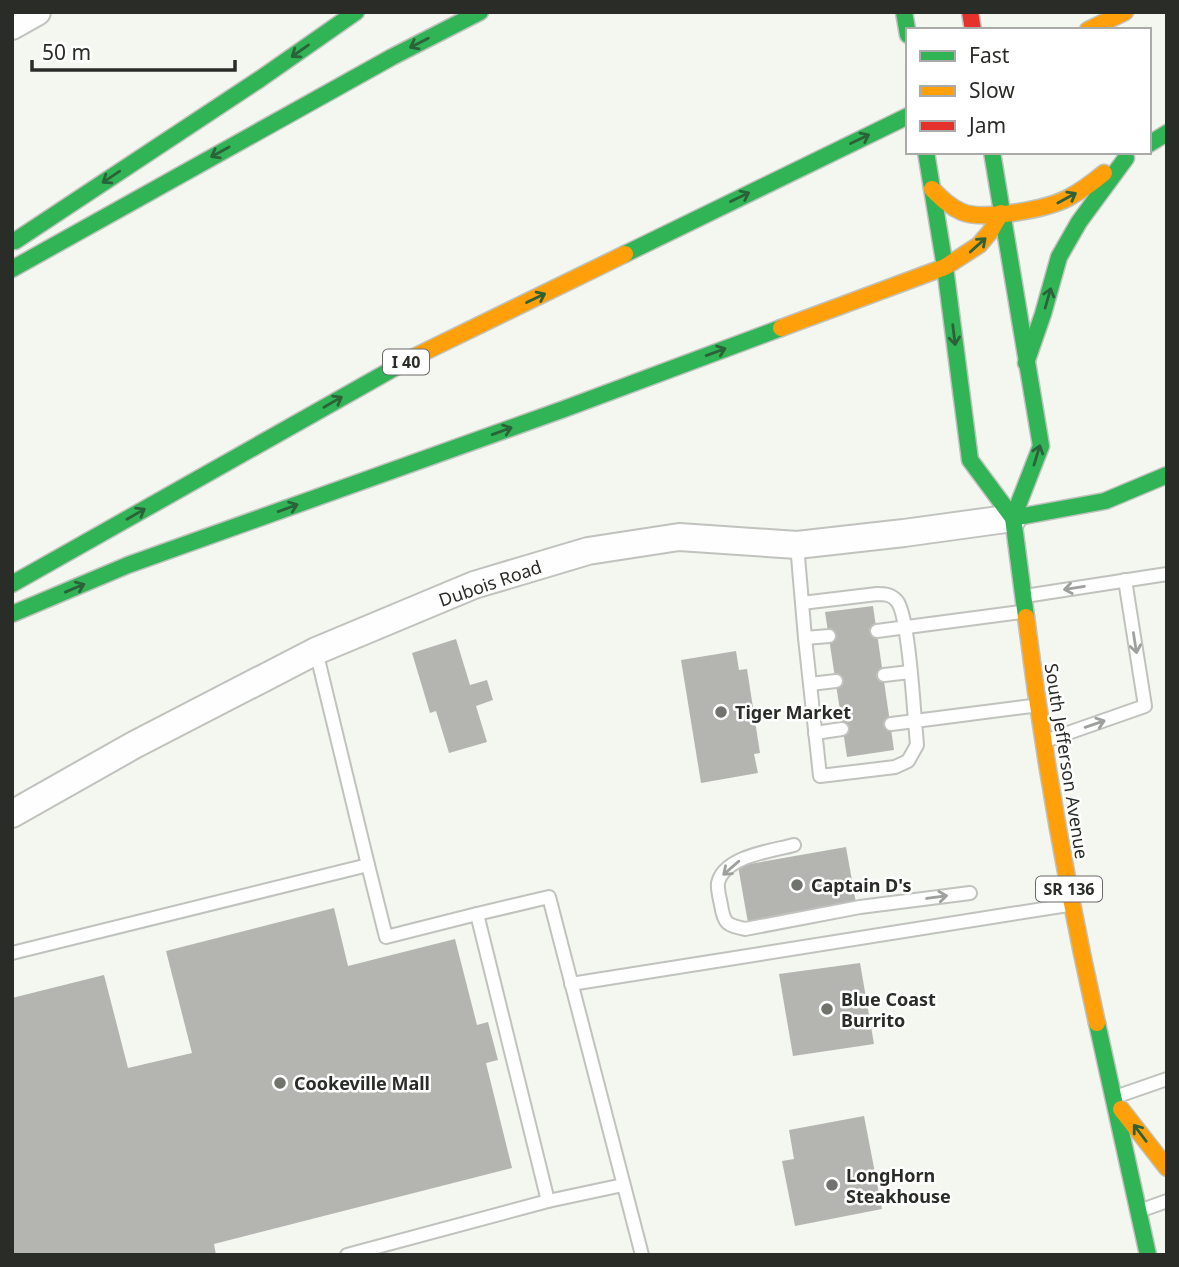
<svg xmlns="http://www.w3.org/2000/svg" width="1179" height="1267" font-family="'Noto Sans',sans-serif">
  <style>
    .building { fill: #b4b5b0 }
    .lines { fill: none; stroke-linecap: round; stroke-linejoin: round }
    .lane-casing { stroke: #c0c2bd; stroke-width: 16 }
    .street-casing { stroke: #c0c2bd; stroke-width: 30 }
    .fast-casing { stroke: #c0c2bd; stroke-width: 19 }
    .slow-casing { stroke: #c0c2bd; stroke-width: 19 }
    .jam-casing { stroke: #c0c2bd; stroke-width: 19 }
    .lane { stroke: #fdfefd; stroke-width: 12 }
    .street { stroke: #fdfefd; stroke-width: 26 }
    .fast { stroke: #30b455; stroke-width: 16 }
    .slow { stroke: #ff9f0a; stroke-width: 16 }
    .jam { stroke: #e5322d; stroke-width: 16 }
    .oneway { stroke: #2c6239 }
    .oneway2 { stroke: #9ea09d }
    .poi-dot { fill: #71736d; stroke: #fff; stroke-width: 2.5 }
    .labels { text-anchor: middle; dominant-baseline: central; stroke-width: 5; stroke-linejoin: round; paint-order: stroke }
    .shield { fill: #fff; stroke: #6a6b68; stroke-width: 2 }
    .shield-label { font-size: 16px; font-weight: bold; fill: #2a2c27 }
    .street-label { font-size: 18px; fill: #2a2c27; stroke: #fff }
    .poi-label { font-size: 18px; font-weight: bold; fill: #2a2c27; stroke: #fff; text-anchor: start }
  </style>
  <rect width="100%" height="100%" fill="#f4f6f0"/>
  <g class="building">
    <polygon points="873,606 894,750 847,757 825,612"/>
    <polygon points="456,639 470,685 487,680 493,700 476,706 487,742 449,753 436,711 430,713 412,653"/>
    <polygon points="736,651 739,670 747,669 760,753 754,754 758,773 701,783 681,660"/>
    <polygon points="846,847 856,903 748,923 738,866"/>
    <polygon points="334,908 348,966 455,939 477,1025 488,1022 498,1060 486,1063 512,1168 214,1244 216,1255 12,1255 12,998 104,975 128,1068 192,1053 166,951"/>
    <polygon points="860,963 874,1044 793,1056 779,974"/>
    <polygon points="864,1116 882,1209 795,1226 782,1161 794,1159 789,1130"/>
  </g>
  <g class="lines">
    <g class="lane-casing">
      <g id="lane">
        <polyline points="797,545 805,638"/>
        <polyline points="1025,596 1167,574"/>
        <path d="M802 603 877 594C884 594 891 594 897 601 908 615 913 698 915 721L891 724"/>
        <polyline points="877,631 1021,612"/>
        <polyline points="829,636 805,638 820,776 895,767 908,761 917,745 915,721 1032,706"/>
        <polyline points="316,651 368,865"/>
        <polyline points="884,675 910,672"/>
        <polyline points="810,684 836,681"/>
        <polyline points="815,733 842,729"/>
        <polyline points="1048,740 1145,706 1125,580"/>
        <path d="M794 845C772 851 724 856 718 883 717 889 720 899 721 905 724 924 727 925 745 929L860 907 970 893"/>
        <polyline points="12,953 368,865 386,937 477,914"/>
        <polyline points="571,984 1068,905"/>
        <polyline points="1118,1096 1167,1079"/>
        <polyline points="548,1201 477,914 549,897 642,1255"/>
        <polyline points="1142,1210 1167,1201"/>
        <polyline points="347,1255 548,1201 623,1185"/>
      </g>
    </g>
    <g class="street-casing">
      <g id="street">
        <polyline points="12,26 37,12"/>
        <polyline points="12,814 134,745 316,651 474,585 588,551 679,537 797,545 904,533 1013,518"/>
      </g>
    </g>
    <g class="fast-casing">
      <g id="fast">
        <polyline points="904,12 908,35"/>
        <polyline points="1149,144 1167,133"/>
        <polyline points="926,152 945,267 970,460 1013,518"/>
        <polyline points="992,152 1041,446 1013,518 1026,617"/>
        <polyline points="15,241 260,79 356,12"/>
        <polyline points="625,254 908,116"/>
        <polyline points="12,269 392,57 480,12"/>
        <polyline points="1026,363 1043,314 1059,257 1079,222 1126,158"/>
        <polyline points="1013,518 1105,501 1167,475"/>
        <polyline points="12,584 412,358"/>
        <polyline points="12,614 128,565 564,409 781,328"/>
        <polyline points="1097,1023 1148,1255"/>
      </g>
    </g>
    <g class="slow-casing">
      <g id="slow">
        <polyline points="1088,30 1125,12"/>
        <path d="M932 189C941 198 950 207 962 212 984 221 1047 209 1068 198 1081 191 1093 182 1104 173"/>
        <polyline points="781,328 945,267 979,245 990,232 1001,213"/>
        <polyline points="412,358 625,254"/>
        <path d="M1026 617C1043 753 1067 889 1097 1023"/>
        <polyline points="1121,1109 1167,1168"/>
      </g>
    </g>
    <g class="jam-casing">
      <polyline id="jam" points="970,12 973,30"/>
    </g>
    <use href="#lane" class="lane"/>
    <use href="#street" class="street"/>
    <use href="#fast" class="fast"/>
    <use href="#slow" class="slow"/>
    <use href="#jam" class="jam"/>
  </g>
  <defs><path id="oneway-shaft" d="M-6 0H5M1.5-3L5.5 0L1.5 3" fill="none" stroke-width="1.6" stroke-linecap="round" stroke-linejoin="round" transform="scale(1.75)"/></defs>
  <g class="oneway">
    <use href="#oneway-shaft" transform="translate(419 43) rotate(153)"/>
    <use href="#oneway-shaft" transform="translate(300 51) rotate(145)"/>
    <use href="#oneway-shaft" transform="translate(860 139) rotate(-26)"/>
    <use href="#oneway-shaft" transform="translate(220 152) rotate(151)"/>
    <use href="#oneway-shaft" transform="translate(111 177) rotate(146)"/>
    <use href="#oneway-shaft" transform="translate(740 197) rotate(-26)"/>
    <use href="#oneway-shaft" transform="translate(1067 198) rotate(-29)"/>
    <use href="#oneway-shaft" transform="translate(978 245) rotate(-42)"/>
    <use href="#oneway-shaft" transform="translate(536 298) rotate(-26)"/>
    <use href="#oneway-shaft" transform="translate(1048 298) rotate(-74)"/>
    <use href="#oneway-shaft" transform="translate(954 335) rotate(83)"/>
    <use href="#oneway-shaft" transform="translate(716 352) rotate(-20)"/>
    <use href="#oneway-shaft" transform="translate(333 402) rotate(-30)"/>
    <use href="#oneway-shaft" transform="translate(502 431) rotate(-20)"/>
    <use href="#oneway-shaft" transform="translate(1037 455) rotate(-73)"/>
    <use href="#oneway-shaft" transform="translate(288 508) rotate(-20)"/>
    <use href="#oneway-shaft" transform="translate(136 514) rotate(-30)"/>
    <use href="#oneway-shaft" transform="translate(75 588) rotate(-23)"/>
    <use href="#oneway-shaft" transform="translate(1140 1133) rotate(-127)"/>
  </g>
  <g class="oneway2">
    <use href="#oneway-shaft" transform="translate(1074 588) rotate(171)"/>
    <use href="#oneway-shaft" transform="translate(1135 643) rotate(81)"/>
    <use href="#oneway-shaft" transform="translate(1095 724) rotate(-19)"/>
    <use href="#oneway-shaft" transform="translate(731 868) rotate(139)"/>
    <use href="#oneway-shaft" transform="translate(937 897) rotate(-8)"/>
  </g>
  <g class="poi-dot">
    <circle cx="721" cy="712" r="7"/>
    <circle cx="797" cy="885" r="7"/>
    <circle cx="827" cy="1009" r="7"/>
    <circle cx="280" cy="1083" r="7"/>
    <circle cx="832" cy="1185" r="7"/>
  </g>
  <g class="labels">
    <g class="shield">
      <rect x="383" y="349.5" width="46" height="25" rx="5"/>
      <rect x="1036" y="876.5" width="66" height="25" rx="5"/>
    </g>
    <g class="shield-label">
      <text x="406" y="362">I 40</text>
      <text x="1069" y="889">SR 136</text>
    </g>
    <g class="street-label">
      <text transform="translate(490 583) rotate(-19)">Dubois Road</text>
      <text transform="translate(1067 761) rotate(81)">South Jefferson Avenue</text>
    </g>
    <g class="poi-label">
      <text x="735" y="712">Tiger Market</text>
      <text x="811" y="885">Captain D's</text>
      <text x="841" y="999">Blue Coast<tspan x="841" dy="21">Burrito</tspan></text>
      <text x="294" y="1083">Cookeville Mall</text>
      <text x="846" y="1175">LongHorn<tspan x="846" dy="21">Steakhouse</tspan></text>
    </g>
  </g>
  <rect width="1179" height="1267" fill="none" stroke="#2a2c27" stroke-width="28"/>
  <rect x="906" y="28" width="245" height="126" fill="#ffffff" stroke="#aaaba9" stroke-width="2"/>
  <rect x="920" y="51" width="35" height="10" fill="#30b455" stroke="#aaaba9" stroke-width="2"/>
  <text x="969" y="63" font-size="21" fill="#2a2c27">Fast</text>
  <rect x="920" y="86" width="35" height="10" fill="#ff9f0a" stroke="#aaaba9" stroke-width="2"/>
  <text x="969" y="98" font-size="21" fill="#2a2c27">Slow</text>
  <rect x="920" y="121" width="35" height="10" fill="#e5322d" stroke="#aaaba9" stroke-width="2"/>
  <text x="969" y="133" font-size="21" fill="#2a2c27">Jam</text>
  <path d="M32 60v10h203v-10" fill="none" stroke="#2a2c27" stroke-width="3.5"/>
  <text x="42" y="60" font-size="21" fill="#2a2c27" stroke="#ffffff" stroke-width="5" paint-order="stroke">50 m</text>
</svg>
